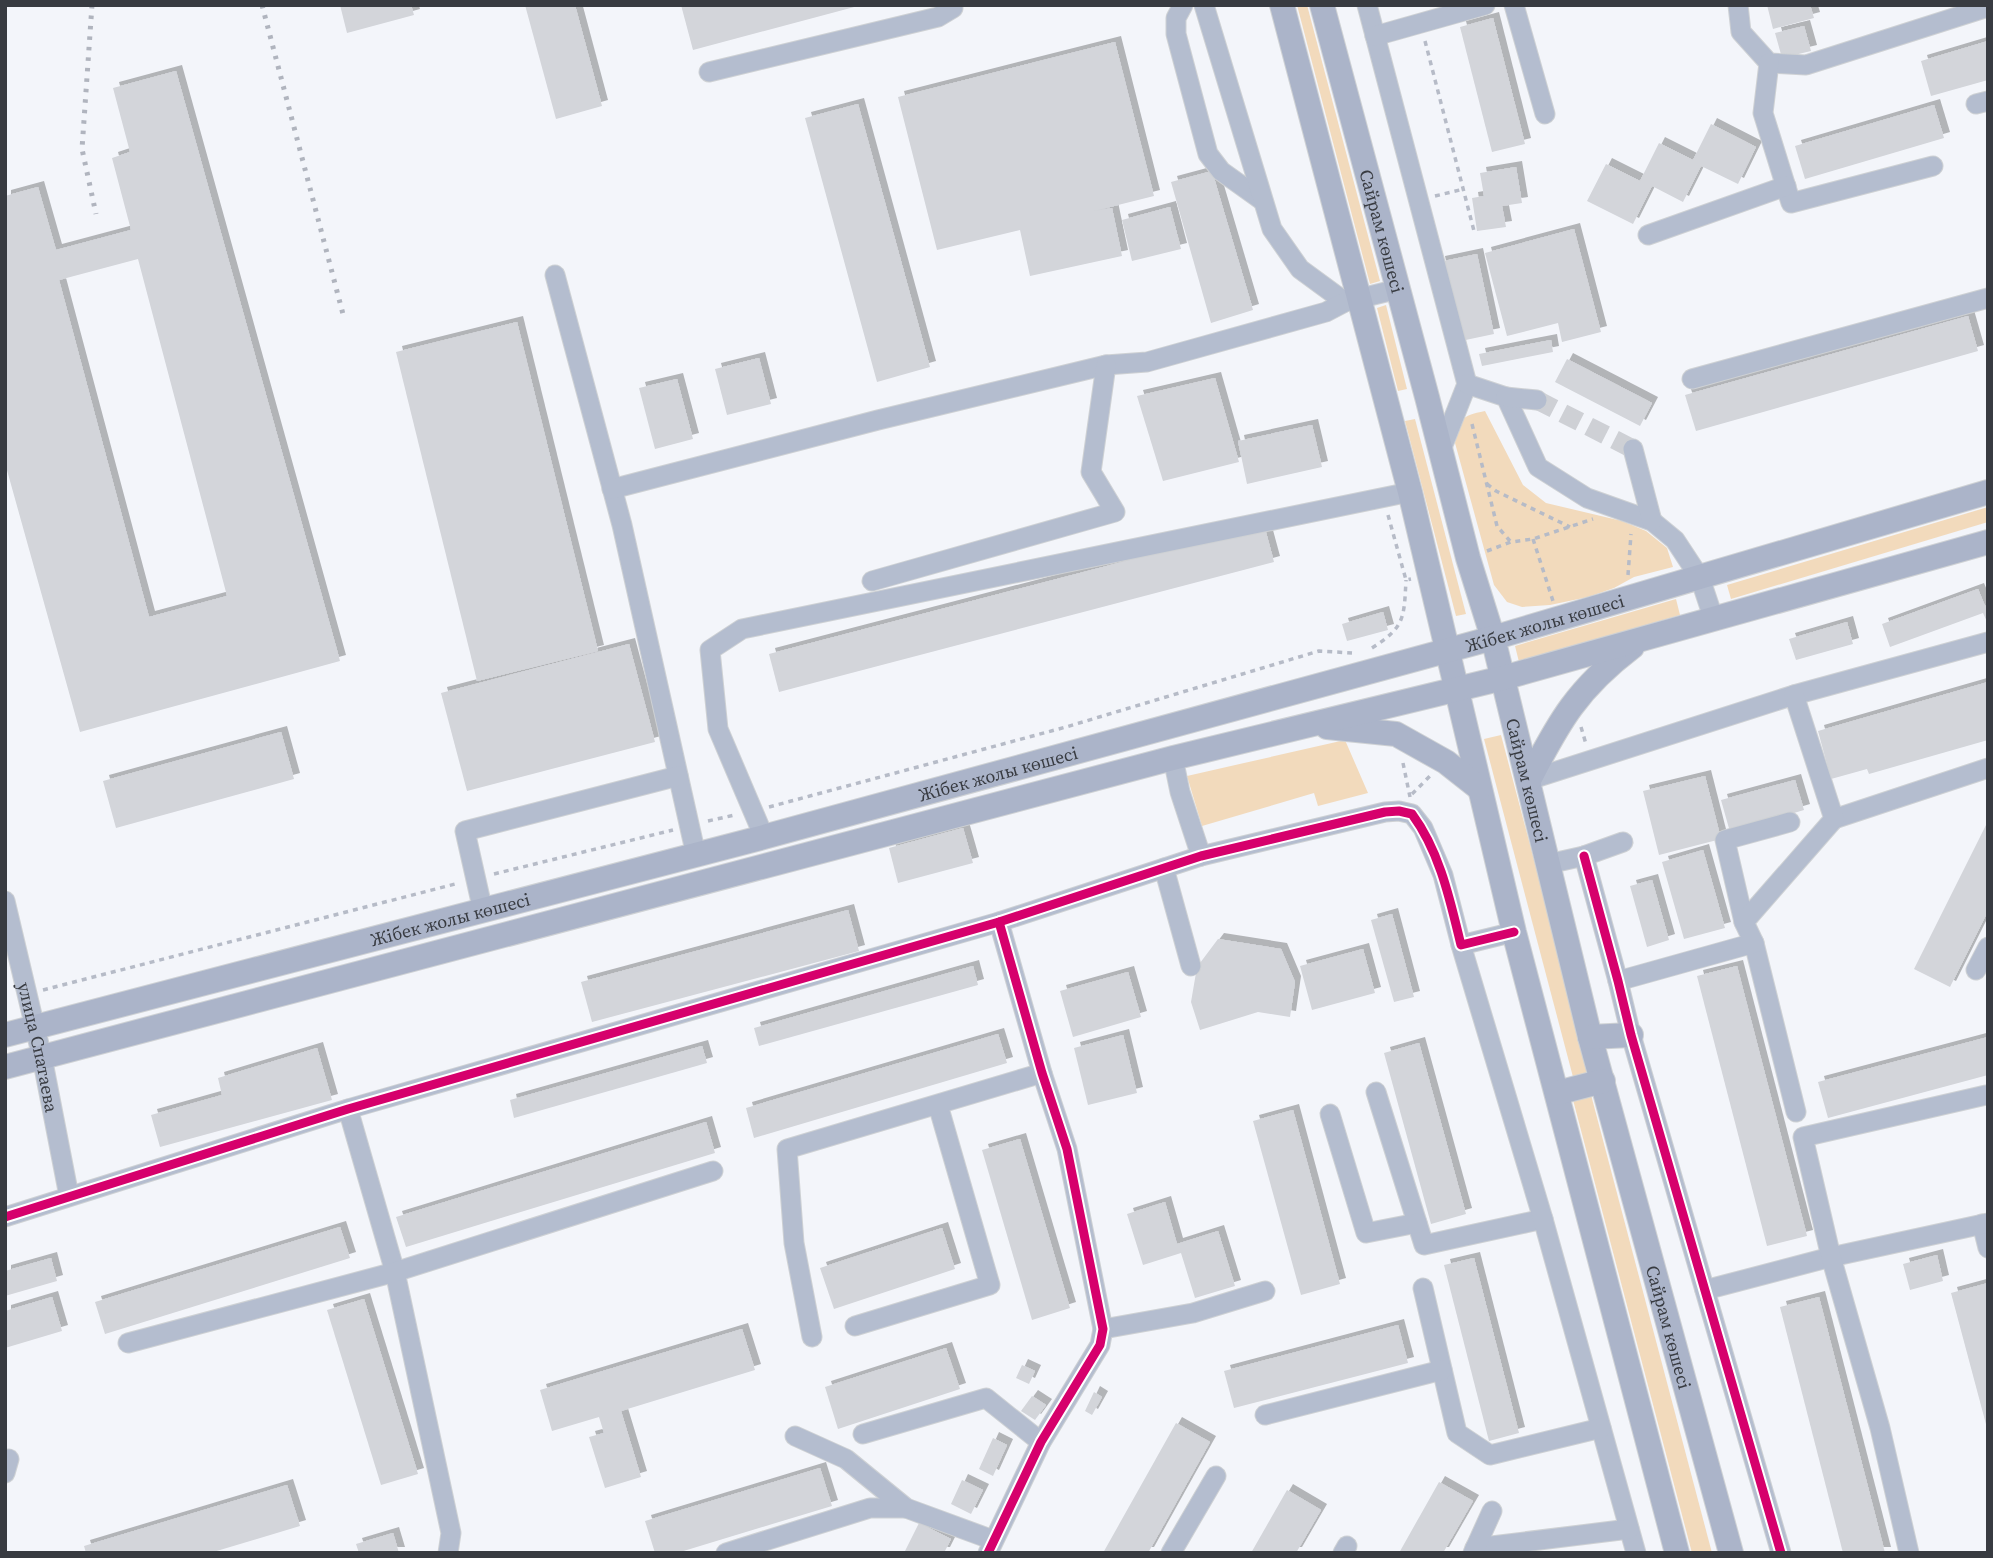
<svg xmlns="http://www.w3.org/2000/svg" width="1993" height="1558" font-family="'Source Serif 4',serif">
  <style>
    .green { fill: #f2dabc }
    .building { fill: #d3d5da; fill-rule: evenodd; filter: url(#shadow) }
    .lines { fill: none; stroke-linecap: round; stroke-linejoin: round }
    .minor-tunnel { stroke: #ced0d5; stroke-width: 19; stroke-dasharray: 19 10; stroke-linecap: butt }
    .minor-casing { stroke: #ced1d4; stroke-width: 21 }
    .major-casing { stroke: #ced1d4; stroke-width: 26 }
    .path { stroke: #b6bbc7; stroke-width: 3.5; stroke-dasharray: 5 5; stroke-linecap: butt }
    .minor { stroke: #b4bdcf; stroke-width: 19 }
    .major { stroke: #abb4c9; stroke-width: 24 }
    .rail { stroke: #b0b4be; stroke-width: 5; stroke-dasharray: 3.5 7; stroke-linecap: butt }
    .cycleway-casing { stroke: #fff; stroke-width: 13 }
    .cycleway { stroke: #d6006c; stroke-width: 9 }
    .labels { text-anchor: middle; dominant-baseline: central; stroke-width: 5; stroke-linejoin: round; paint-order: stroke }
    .street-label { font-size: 18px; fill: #383b41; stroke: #fff }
  </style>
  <defs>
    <filter id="shadow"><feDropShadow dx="6" dy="-6" stdDeviation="0" flood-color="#0004"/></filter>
  </defs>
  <rect width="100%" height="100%" fill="#f3f5fa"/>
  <g class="green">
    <polygon points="1297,5 1307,5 1380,281 1370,284"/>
    <polygon points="1386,305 1407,389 1398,391 1377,308"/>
    <path d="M1485 411 1523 485 1546 503 1622 521 1646 531 1667 548 1673 567 1634 577 1614 588 1588 597 1550 605 1522 607 1507 602 1494 585 1455 443C1460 419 1460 416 1485 411Z"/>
    <polygon points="1415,419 1466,614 1456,616 1405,421"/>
    <polygon points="1988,507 1988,522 1731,599 1727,585"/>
    <polygon points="1676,599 1680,615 1519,662 1515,646"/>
    <polygon points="1501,735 1590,1072 1573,1077 1484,739"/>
    <polygon points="1345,740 1368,793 1318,806 1314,793 1202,826 1187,776"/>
    <polygon points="1590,1091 1712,1553 1692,1553 1572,1096"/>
  </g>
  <g class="building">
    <polygon points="340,5 411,5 414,15 347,33"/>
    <polygon points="525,5 575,5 602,106 556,119"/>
    <polygon points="681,5 858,5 858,6 693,50"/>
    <polygon points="1767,5 1810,5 1814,18 1773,29"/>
    <polygon points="1493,18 1525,144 1492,152 1460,27"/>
    <polygon points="1804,26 1811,51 1782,58 1775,33"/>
    <polygon points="1988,41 1988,80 1931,96 1921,61"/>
    <polygon points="1115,42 1154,196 1094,211 1112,208 1122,256 1030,276 1020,230 937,250 898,97"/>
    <path d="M176 71 340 661 80 732 5 463V196L38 187 56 250 131 230 112 158 130 152 113 88ZM138 259 227 596 149 617 59 280Z"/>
    <polygon points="858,104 930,367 877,382 805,118"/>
    <polygon points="1934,105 1944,138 1805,179 1795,146"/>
    <polygon points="1711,124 1756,147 1738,184 1701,166 1683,202 1652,186 1633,224 1587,201 1606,164 1640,181 1659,143 1693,160"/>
    <polygon points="1516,167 1522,203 1502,206 1506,227 1477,231 1472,198 1484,196 1480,173"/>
    <polygon points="1212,171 1253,310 1211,323 1171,182"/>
    <polygon points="1170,207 1181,249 1132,261 1122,220"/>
    <polygon points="1574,229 1601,332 1562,342 1558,323 1507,336 1485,253"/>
    <polygon points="1477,254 1494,334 1456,342 1439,262"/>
    <polygon points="1968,316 1978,351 1696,431 1685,395"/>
    <polygon points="517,322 598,651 477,681 396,352"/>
    <polygon points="1551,340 1553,352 1482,366 1479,354"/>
    <polygon points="759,358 771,404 727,415 715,369"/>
    <polygon points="1567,359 1652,403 1640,426 1555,382"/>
    <polygon points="1215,378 1239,462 1163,481 1137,396"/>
    <polygon points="677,379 693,439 655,449 639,388"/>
    <polygon points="1312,425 1322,467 1247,484 1238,441"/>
    <polygon points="1264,525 1274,562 779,692 769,654"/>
    <polygon points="1978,589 1985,606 1988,605 1988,624 1983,613 1890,647 1882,624"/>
    <polygon points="1383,612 1388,630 1347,641 1342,624"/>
    <polygon points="1847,622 1853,644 1796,660 1789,639"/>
    <polygon points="629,644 655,742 467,791 441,693"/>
    <polygon points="1988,682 1988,740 1869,774 1867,769 1831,779 1818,731"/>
    <polygon points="281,732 294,779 116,828 103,781"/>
    <polygon points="1705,776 1721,839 1659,855 1643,791"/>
    <polygon points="1795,780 1804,810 1730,832 1721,800"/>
    <polygon points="1988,821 1988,911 1950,987 1914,969"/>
    <polygon points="963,828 973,863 898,883 889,848"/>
    <polygon points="1703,850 1725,928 1684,939 1662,862"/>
    <polygon points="1652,880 1669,940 1647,947 1630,886"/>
    <polygon points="848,910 859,951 592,1022 581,982"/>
    <polygon points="1392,914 1414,997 1394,1002 1371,920"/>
    <polygon points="1218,939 1281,949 1295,982 1290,1017 1258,1012 1200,1030 1191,1002 1197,967"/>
    <polygon points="1363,949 1375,993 1312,1010 1300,966"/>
    <polygon points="973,966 978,985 759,1046 754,1028"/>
    <polygon points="1737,966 1807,1236 1767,1246 1697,976"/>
    <polygon points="1128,972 1141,1017 1073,1037 1060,991"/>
    <polygon points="998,1034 1007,1063 754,1138 746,1108"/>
    <polygon points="1123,1035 1137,1093 1088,1105 1074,1048"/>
    <polygon points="1988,1037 1988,1075 1828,1118 1818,1082"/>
    <polygon points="1419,1043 1466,1214 1431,1224 1384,1053"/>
    <polygon points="702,1046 707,1063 514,1118 510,1100"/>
    <polygon points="317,1048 332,1100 160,1147 151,1115 222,1095 218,1078"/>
    <polygon points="1293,1110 1340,1284 1301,1295 1253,1121"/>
    <polygon points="706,1122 715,1153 406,1247 396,1217"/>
    <polygon points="1020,1139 1070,1308 1032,1320 982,1150"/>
    <polygon points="1165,1202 1177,1244 1218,1231 1235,1286 1195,1298 1181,1253 1143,1265 1127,1214"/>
    <polygon points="340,1227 350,1258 105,1334 95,1302"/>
    <polygon points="942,1228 955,1269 834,1309 820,1268"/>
    <polygon points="1937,1255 1943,1281 1910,1290 1903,1264"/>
    <polygon points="51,1258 57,1281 5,1296 5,1271"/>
    <polygon points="1474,1258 1519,1433 1489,1441 1444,1265"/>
    <polygon points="1988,1283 1988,1428 1987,1428 1951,1293"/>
    <polygon points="52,1297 62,1331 5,1348 5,1311"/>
    <polygon points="1819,1297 1885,1553 1843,1553 1780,1307"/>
    <polygon points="364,1299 418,1474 381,1485 327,1310"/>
    <polygon points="1398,1325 1408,1363 1234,1408 1224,1371"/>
    <polygon points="742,1329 755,1370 621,1411 641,1477 605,1488 589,1437 604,1433 599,1417 552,1431 540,1390"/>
    <polygon points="946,1348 960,1389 838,1429 825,1387"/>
    <polygon points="1022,1365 1035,1371 1029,1384 1016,1378"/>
    <polygon points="1094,1392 1102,1397 1092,1415 1085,1411"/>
    <polygon points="1032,1396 1046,1405 1035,1420 1021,1411"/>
    <polygon points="1176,1423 1210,1442 1148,1553 1103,1553"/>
    <polygon points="993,1438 1007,1445 993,1476 979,1469"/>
    <polygon points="820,1468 832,1506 677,1553 655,1553 645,1521"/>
    <polygon points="962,1480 983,1490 971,1514 951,1504"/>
    <polygon points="1439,1482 1473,1501 1443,1553 1399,1553"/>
    <polygon points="287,1485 300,1526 210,1553 86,1553 84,1546"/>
    <polygon points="1287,1490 1321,1510 1296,1553 1251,1553"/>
    <polygon points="919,1523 951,1539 944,1553 904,1553"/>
    <polygon points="393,1533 399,1553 359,1553 356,1544"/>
  </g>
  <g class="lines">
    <polyline class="minor-tunnel" points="1537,400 1633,449"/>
    <g class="minor-casing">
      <g id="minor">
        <polyline points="1183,5 1176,18 1176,34 1208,154 1221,171 1263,201"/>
        <polyline points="1204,5 1272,229 1300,269 1345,302"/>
        <polyline points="1367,5 1467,384 1441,450"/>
        <polyline points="1514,5 1545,114"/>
        <polyline points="1738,5 1741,32 1769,63 1806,65 1988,7"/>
        <polyline points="1375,36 1485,5"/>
        <polyline points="1769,63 1763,113 1791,203 1933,166"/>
        <polyline points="709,72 938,17 953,8 952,5"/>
        <polyline points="1976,104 1988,101"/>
        <polyline points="1648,235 1786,186"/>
        <polyline points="555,275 622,525 696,855"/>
        <polyline points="1692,379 1988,298"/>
        <polyline points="1467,384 1506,397 1538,467 1587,498 1652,521 1675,540 1700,578 1714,620"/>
        <polyline points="1506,397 1537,400"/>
        <polyline points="1633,449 1652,521"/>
        <polyline points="612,489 878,420 1106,365 1147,362 1326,312 1345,302 1398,289"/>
        <polyline points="872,581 1115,512 1091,472 1106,365"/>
        <polyline points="1173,758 1180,792 1201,856"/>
        <polyline points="1529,780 1794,695 1988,642"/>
        <polyline points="1834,819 1988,768"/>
        <polyline points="764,837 718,729 710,650 742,629 1410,492"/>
        <polyline points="1584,856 1618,981 1631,1035 1781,1553"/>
        <polyline points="1548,864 1584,856 1623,842"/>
        <polyline points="1164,868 1191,966"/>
        <path id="s1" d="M5 901 42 1057 69 1196"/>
        <polyline points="483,911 465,831 678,776"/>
        <polyline points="1744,922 1725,840 1790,822"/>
        <polyline points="1754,943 1796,1112"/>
        <polyline points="1461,945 1514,932"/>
        <polyline points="1976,970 1988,947"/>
        <polyline points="1618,981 1754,943 1744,922 1834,819 1794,695"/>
        <polyline points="1376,1092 1424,1245 1543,1219"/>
        <polyline points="348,1109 395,1272 451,1533 448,1553"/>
        <polyline points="1330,1114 1366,1233 1417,1223"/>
        <polyline points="5,1217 348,1109 999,922 1201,856 1385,812 1399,811 1412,814 1423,828 1443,875 1461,945 1543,1219 1636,1553"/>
        <polyline points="1982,1224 1988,1248"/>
        <polyline points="1423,1288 1457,1433 1490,1455 1601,1428"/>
        <polyline points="1705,1290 1831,1257 1988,1223"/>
        <polyline points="855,1326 990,1285 938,1105"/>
        <polyline points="1103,1329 1193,1313 1265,1291"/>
        <polyline points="812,1337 794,1243 787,1149 1042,1073"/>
        <polyline points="128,1343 395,1272 713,1171"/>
        <polyline points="1265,1415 1442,1370"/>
        <polyline points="863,1434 986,1398 1041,1442"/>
        <polyline points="795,1436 846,1459 906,1508 993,1540"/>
        <polyline points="5,1473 9,1459"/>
        <polyline points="1475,1548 1629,1529"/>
        <polyline points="726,1553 870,1508 906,1508"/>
        <polyline points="988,1553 1041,1442 1100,1345 1103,1329 1067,1149 1042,1073 999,922"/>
        <polyline points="1171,1553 1216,1476"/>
        <polyline points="1343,1553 1347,1546"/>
        <polyline points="1473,1553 1492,1511"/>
        <polyline points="1909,1553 1880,1428 1831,1257 1803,1137 1986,1095"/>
      </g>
    </g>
    <g class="major-casing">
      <g id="major">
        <polyline points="1282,5 1410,492 1514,932 1677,1553"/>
        <path id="s2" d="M1322 5 1427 397 1468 558 1493 638 1590 1037 1731 1553"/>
        <polyline points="1327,727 1396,734 1446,762 1479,788"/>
        <path d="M1529 780C1559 721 1578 688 1632 647"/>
        <path id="s3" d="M5 1035 764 837 1493 638 1988 492"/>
        <polyline points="1590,1037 1631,1035"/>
        <polyline points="5,1067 1173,758 1503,678 1988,542"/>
        <polyline points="1557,1093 1603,1081"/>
      </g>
    </g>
    <g class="path">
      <polyline points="1425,41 1474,231"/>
      <polyline points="1435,196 1464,189"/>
      <polyline points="1472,424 1497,526 1510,541"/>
      <polyline points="1487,484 1496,491 1570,527"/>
      <polyline points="1388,515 1406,580 1411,579"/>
      <polyline points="1533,539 1553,601"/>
      <polyline points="1487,551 1511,542 1533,539 1593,519"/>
      <polyline points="1628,575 1631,534"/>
      <path d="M1372 648C1405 627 1404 618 1406 580"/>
      <polyline points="1581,727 1586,744"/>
      <polyline points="1403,763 1410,797"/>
      <polyline points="1412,794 1431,775"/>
      <polyline points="769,807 1066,727 1319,651 1352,653"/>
      <polyline points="708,821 735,815"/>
      <polyline points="494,874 673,830"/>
      <polyline points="43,990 459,883"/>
    </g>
    <use href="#minor" class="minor"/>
    <use href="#major" class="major"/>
    <g class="rail">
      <polyline points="92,5 82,149 96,214"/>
      <polyline points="262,5 344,318"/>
    </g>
    <g class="cycleway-casing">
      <g id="cycleway">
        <polyline points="1584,856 1618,981 1631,1035 1781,1553"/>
        <path d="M5 1217 348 1109 999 922 1201 856 1385 812 1399 811 1412 814C1440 852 1450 900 1461 945L1514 932"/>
        <polyline points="988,1553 1041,1442 1100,1345 1103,1329 1067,1149 1042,1073 999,922"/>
      </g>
    </g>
    <use href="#cycleway" class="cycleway"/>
  </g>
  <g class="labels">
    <g class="street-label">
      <text stroke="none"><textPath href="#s2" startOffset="234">Сайрам көшесі</textPath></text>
      <text stroke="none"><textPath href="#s3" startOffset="1594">Жібек жолы көшесі</textPath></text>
      <text stroke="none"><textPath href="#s3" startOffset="1027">Жібек жолы көшесі</textPath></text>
      <text stroke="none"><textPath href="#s2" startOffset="802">Сайрам көшесі</textPath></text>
      <text stroke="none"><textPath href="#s3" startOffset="460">Жібек жолы көшесі</textPath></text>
      <text stroke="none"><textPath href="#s1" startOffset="150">улица Спатаева</textPath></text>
      <text stroke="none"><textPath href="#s2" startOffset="1367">Сайрам көшесі</textPath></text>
    </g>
  </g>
  <rect width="1993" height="1558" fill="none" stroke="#383b41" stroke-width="14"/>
</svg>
